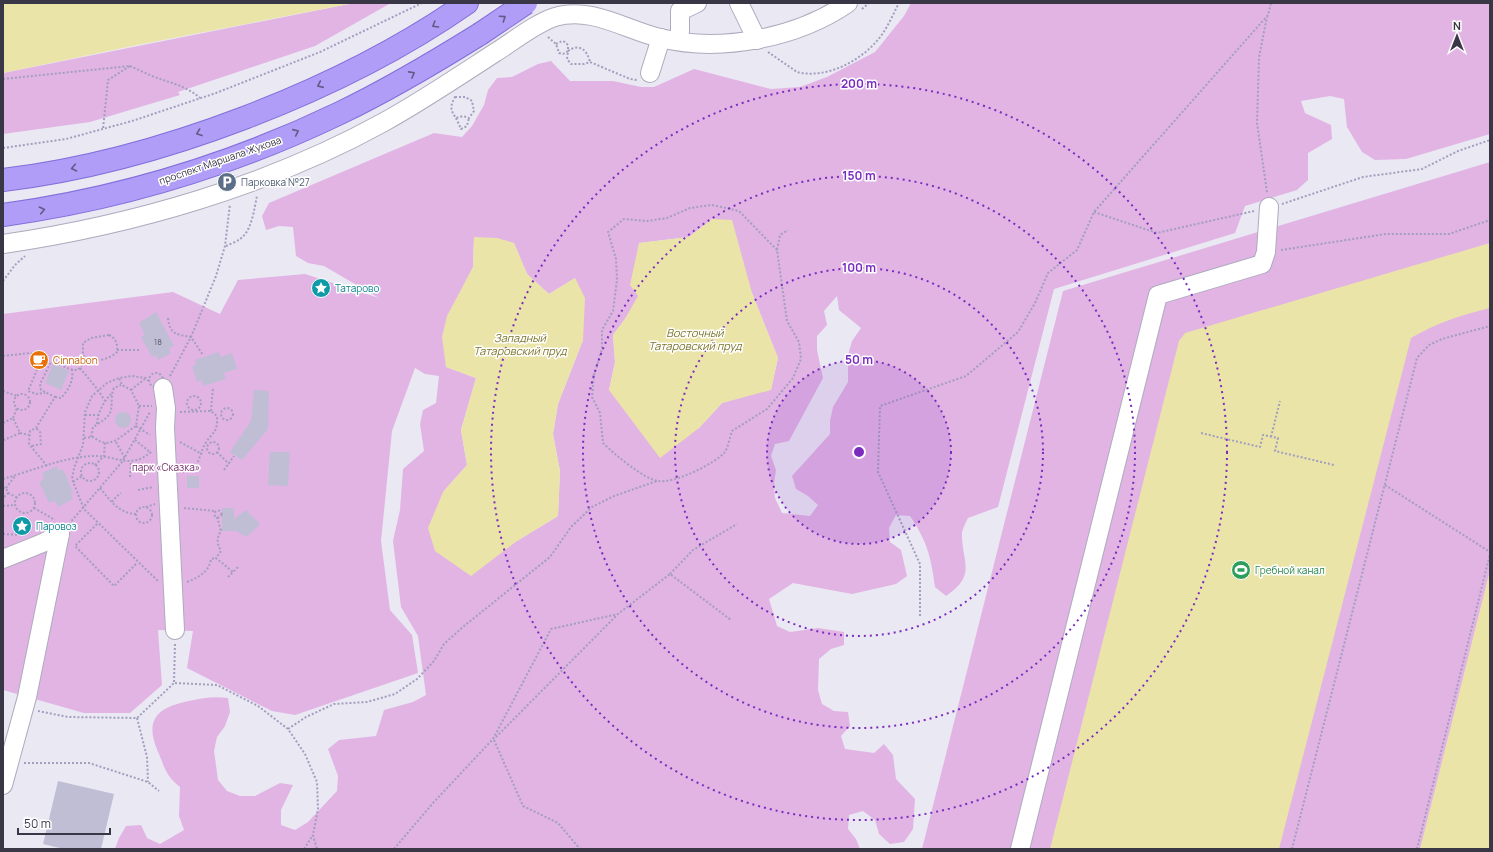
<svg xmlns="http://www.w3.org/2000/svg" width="1493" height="852" font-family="Manrope,sans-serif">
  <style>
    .green { fill: #e1b4e4; fill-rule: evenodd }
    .water { fill: #ebe4a9 }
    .building { fill: #c0bed4 }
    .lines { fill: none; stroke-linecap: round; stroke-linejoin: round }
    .minor-casing { stroke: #aeabbe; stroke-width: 20 }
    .major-casing { stroke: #826edb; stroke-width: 24 }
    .path { stroke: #a29ebe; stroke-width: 2; stroke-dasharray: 2 2; stroke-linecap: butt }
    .minor { stroke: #fff; stroke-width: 18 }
    .major { stroke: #af9df7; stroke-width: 22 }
    .major-bridge-casing { stroke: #826edb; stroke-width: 24; stroke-linecap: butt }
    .major-bridge { stroke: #af9df7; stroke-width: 22 }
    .oneway { stroke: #625b84 }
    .ring { fill: none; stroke: #7b2cbf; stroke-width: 2; stroke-dasharray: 2 4 }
    .labels { text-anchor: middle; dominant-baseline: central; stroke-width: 3; stroke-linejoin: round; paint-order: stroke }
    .number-label { font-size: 8px; fill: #5b596a }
    .street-label { font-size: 10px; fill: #393746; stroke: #fff }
    .service-label { font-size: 10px; fill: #4e5e75; stroke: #fff; text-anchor: start }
    .culture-label { font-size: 10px; fill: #0d838f; stroke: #fff; text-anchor: start }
    .food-label { font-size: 10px; fill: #c56008; stroke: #fff; text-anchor: start }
    .park-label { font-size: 10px; fill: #742e6c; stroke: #fff }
    .leisure-label { font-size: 10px; fill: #27864d; stroke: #fff; text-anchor: start }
    .water-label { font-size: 11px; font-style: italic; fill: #7c752c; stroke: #fff }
    .centre { fill: #7b2cbf; stroke: #fff; stroke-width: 2 }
    .ring-label { font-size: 12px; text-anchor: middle; font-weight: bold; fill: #7b2cbf; stroke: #fff; stroke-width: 3; stroke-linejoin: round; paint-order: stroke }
  </style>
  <rect width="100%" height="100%" fill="#eae8f3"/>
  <g class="green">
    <polygon points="354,3 391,3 315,46 178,92 180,95 90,122 3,134 3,73"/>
    <path d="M911 3H1490V134L1406 159 1375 160 1362 152 1347 127 1344 99 1330 96 1301 101 1305 113 1331 125 1332 139 1308 153V180L1297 190 1245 206 1235 233 1054 289 998 507 968 518C966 522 963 528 962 532 961 562 978 574 946 596L935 587C931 557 927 541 910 516L896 515 889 528 890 542 901 550 907 576 896 584 852 594 793 583 769 599 777 626 790 632 818 628 844 632V645L831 649 819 659 818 690 822 704 834 711 848 712 850 726 841 736 845 749 874 753 884 744 893 755 896 779 915 799 913 829 904 842 890 844 879 834 875 820 863 811 849 815 848 829 856 839 860 849H115L119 838 126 826 141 825 147 838 160 844 184 830 179 816 180 787C167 777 165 769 159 754 144 721 155 708 189 701 203 698 214 696 228 698L230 712 225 726 217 737 214 751 218 780 227 791 240 796H255L280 783 293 785 281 810V825L295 830 308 822 337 791 338 776 328 749 339 740 376 736 384 710 413 702 426 695 418 636 401 607 393 541 400 510 403 469 424 451 420 424 423 410 436 403 439 376 425 374 415 368 392 431 381 541 390 610 412 635 418 673 295 715 272 711 187 668 193 631 158 630 162 685 130 713H84L3 690V314L173 292 220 314 238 280 305 274 379 298 324 266 308 263 296 256 293 227 279 226 266 230 262 216 269 203 434 133 462 137 472 126 484 105 488 90 497 78 512 77 538 64 551 61 570 81H613L641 87H654L694 69 771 89 800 87 827 77 875 52 904 16ZM712 219 752 293 778 358 771 389 722 403 699 428 609 390 615 362 613 335 625 319 639 296V243L689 237ZM474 237 514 243 527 274 549 294 575 278 583 340 558 404 553 434 560 471 558 516 517 541 443 492 467 465 461 430 476 378 446 367 462 289 473 267ZM837 296 839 310 861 328 852 341 848 355V382L833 407 830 421V434L792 476 796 489 808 496 818 505 810 516 782 513 775 498 774 484 776 470 771 456 775 444 789 441 823 378 817 350V336L827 325 824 311Z"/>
    <polygon points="1490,162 1490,849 922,849 1063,291"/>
  </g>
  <g class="water">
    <polygon points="3,3 354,3 132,46 3,73"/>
    <polygon points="712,219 732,220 752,293 778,358 771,390 722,403 699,428 660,458 609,390 615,363 613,335 625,319 638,296 630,285 639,243 689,237"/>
    <polygon points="474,237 497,238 514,243 527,274 549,294 575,278 585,298 583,340 558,404 553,434 560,471 558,516 517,541 471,576 435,551 428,528 443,492 467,465 461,430 476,378 446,367 442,337 447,316 473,267"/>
    <path d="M1490 243V308C1462 315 1436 323 1411 338L1279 849H1050L1179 341 1185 333Z"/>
    <polygon points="1490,570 1490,849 1420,849"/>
  </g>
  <g class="building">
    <polygon points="156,312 174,346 169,348 171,353 158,360 156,355 152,357 141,337 145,335 139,323"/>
    <polygon points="219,352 221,357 232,353 237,369 224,373 226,379 203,386 201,380 197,382 192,366 196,365 195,360"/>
    <polygon points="53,364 69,371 61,390 45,383"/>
    <polygon points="254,390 269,391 268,429 242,460 230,452 251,421"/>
    <circle cx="123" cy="420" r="8"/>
    <polygon points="270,452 290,452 288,486 268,485"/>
    <polygon points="57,466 59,471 63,469 73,492 71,493 73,499 58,507 55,501 49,503 39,482 44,479 42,473"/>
    <rect x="187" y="476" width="12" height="12"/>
    <polygon points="222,508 234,508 234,519 246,510 260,524 248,536 242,535 237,531 219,531 222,528"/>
    <polygon points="58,781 114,794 101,849 64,849 43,844"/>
  </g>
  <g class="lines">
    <g class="minor-casing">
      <g id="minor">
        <polyline points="739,3 757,40"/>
        <polyline points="678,41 680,31 680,11 697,3"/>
        <polyline points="650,73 661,38"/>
        <path d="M3 244C133 225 268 186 384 122 422 101 459 76 496 52 514 41 534 24 555 17 591 6 626 30 660 38 721 53 797 38 848 3"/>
        <polyline points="163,388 166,408 165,428 175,630"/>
        <polyline points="3,559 45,542 60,534"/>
        <polyline points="3,785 27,697 60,534"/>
        <polyline points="1020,849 1158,295 1262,264 1266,252 1269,207"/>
      </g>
    </g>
    <g class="major-casing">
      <g id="major">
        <path d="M3 180C155 162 341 91 467 3"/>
        <path d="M3 215C120 199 234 164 340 113 388 90 435 62 480 34"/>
      </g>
    </g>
    <g class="path">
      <polyline points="862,9 869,3"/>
      <polyline points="548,37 556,44 559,53 563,54 568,51 567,59 571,64 584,64 590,62 630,79 637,80"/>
      <path d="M556 44 562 41 565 42 568 45V51C580 43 587 50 590 62"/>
      <path d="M768 52 797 72C824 79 857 63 875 43 886 32 892 16 899 3"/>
      <path d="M130 66C137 69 145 73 152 76 170 83 185 85 200 98"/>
      <polyline points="3,79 130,66 108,80 103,129"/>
      <path d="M455 97H465L472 101 474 111 469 118 463 116 456 118C450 110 450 106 455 97Z"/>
      <polyline points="456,118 461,129 467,126 469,118"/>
      <polyline points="3,148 66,139 132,121 216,93 320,52 422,3"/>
      <polyline points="1267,192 1257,123 1259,57 1267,17"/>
      <polyline points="1282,204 1363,177 1422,169 1458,151 1490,140"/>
      <polyline points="1094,212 1157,233 1254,211"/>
      <path d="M226 246C230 244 236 242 240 239 252 231 254 209 257 196"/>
      <path d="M777 250 739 211 712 205 690 208 667 218 647 221 624 219 608 232 616 259 617 280 613 311 602 330V349L594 375 592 397 600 413 603 443C614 454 644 479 658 481 673 484 715 464 725 452 728 447 730 437 732 431L767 409 793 378 801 359 799 342 787 321 777 250 780 235 788 230"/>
      <polyline points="1281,250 1386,234 1449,234 1490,220"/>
      <polyline points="3,281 15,265 25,256"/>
      <path d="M168 318C170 335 176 334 191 337L203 355"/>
      <path d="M109 335C116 338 118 345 117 352 110 359 95 363 86 359L83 355V343L91 338Z"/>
      <polyline points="117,350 141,350"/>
      <polyline points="3,356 30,353 36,356 39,365 28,391 36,394 45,393"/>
      <polyline points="80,368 98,390 105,401"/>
      <circle cx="156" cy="380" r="7"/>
      <polyline points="3,374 3,378"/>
      <polyline points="170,376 191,337 216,276 225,246 230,204"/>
      <polyline points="149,381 146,378 132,376 119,378 107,383 92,396 85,412 83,445 74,468 72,479 84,509 158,581"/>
      <polyline points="131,390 146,378"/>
      <polyline points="3,391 17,396"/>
      <circle cx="22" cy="402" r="8"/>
      <circle cx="194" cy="403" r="7"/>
      <path d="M55 397 61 398C68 391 74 380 72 370"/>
      <polyline points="139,406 152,406"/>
      <circle cx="227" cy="414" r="6"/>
      <polyline points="211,411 213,387"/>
      <path d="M180 412 211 411 217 416C218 433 213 431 205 444 201 451 199 462 194 470L182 472"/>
      <polyline points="85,415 98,415"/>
      <polyline points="13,418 17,408"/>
      <polyline points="3,423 13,418 20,433 4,440 3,437"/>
      <path d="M97 424C98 412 103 403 111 394"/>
      <polyline points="136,426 150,435"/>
      <polyline points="20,433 29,435"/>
      <polyline points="1201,433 1260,447 1263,435 1278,438 1275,451 1334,465"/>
      <path d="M91 437 93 427C98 424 103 421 107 417 115 410 109 398 114 388L121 385"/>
      <polyline points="1271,437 1280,401"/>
      <path d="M84 438 94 437C109 452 123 434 136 426L139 406 131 390 122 385 119 378"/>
      <polyline points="135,440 151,453"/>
      <polyline points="116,442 125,458"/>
      <polyline points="180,442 202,454"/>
      <circle cx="213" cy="448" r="6"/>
      <polyline points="32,446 41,444 40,432 36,428"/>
      <polyline points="217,452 229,464"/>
      <circle cx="90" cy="472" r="9"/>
      <polyline points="95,465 104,456 105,442"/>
      <path d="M47 466 29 444 30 431 36 428 55 397 41 390 40 384 51 362C61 363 68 371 78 370L87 359"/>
      <polyline points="224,470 234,456"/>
      <polyline points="130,477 131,462"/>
      <path d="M3 479C31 471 64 457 93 456 116 455 130 470 151 452"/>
      <polyline points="73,482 82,476"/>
      <polyline points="1385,485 1490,552"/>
      <polyline points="3,488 6,488 8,493 3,498"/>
      <polyline points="6,488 15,476"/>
      <path d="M100 488C111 501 118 513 136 514"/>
      <polyline points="138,490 153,487"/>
      <circle cx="25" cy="503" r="10"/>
      <polyline points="8,493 16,497"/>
      <polyline points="112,502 116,497 121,493"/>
      <polyline points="3,506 15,505"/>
      <polyline points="146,507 155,504"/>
      <circle cx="144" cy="515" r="8"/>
      <polyline points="34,508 55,520"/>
      <polyline points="184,508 215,511"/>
      <circle cx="218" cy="514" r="3.5"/>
      <path d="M217 517 221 531C216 539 217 543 221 551L216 558 233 572"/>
      <polyline points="69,524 122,462 150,412"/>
      <polyline points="97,524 75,546 114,586 137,563"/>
      <polyline points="3,534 21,535"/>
      <polyline points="670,574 693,550 737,524"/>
      <polyline points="228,577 238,567"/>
      <path d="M187 582C199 577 209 572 211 559L216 558"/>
      <polyline points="920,616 920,564 878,472 880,406 966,376 1018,332 1035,303 1048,273 1077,250 1094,212 1268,15 1271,3"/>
      <polyline points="175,644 174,683 217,685 258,706 288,729 305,754 317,782 318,809 313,835 317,849"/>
      <polyline points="38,711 68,717 137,718 174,683"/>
      <polyline points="137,718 147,757 148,782"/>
      <polyline points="288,729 306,717 334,704 367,702 395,694 417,679 434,661 444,644 464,626 550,557 571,527 592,507 614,496 657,481"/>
      <polyline points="496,737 617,615"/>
      <polyline points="494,740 523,806 558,823 580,849"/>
      <polyline points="24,763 89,763 148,782 159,791"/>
      <polyline points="304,849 313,835"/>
      <polyline points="394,849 433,803 493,739 551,629 618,614 670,574 731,620"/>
      <polyline points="1292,849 1417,358 1429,345 1442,339 1490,326"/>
      <polyline points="1417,849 1490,554"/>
    </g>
    <use href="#minor" class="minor"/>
    <use href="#major" class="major"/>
    <g class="major-bridge-casing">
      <polyline id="major-bridge" points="480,34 526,3"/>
    </g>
    <use href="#major-bridge" class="major-bridge"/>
  </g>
  <defs><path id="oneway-chevron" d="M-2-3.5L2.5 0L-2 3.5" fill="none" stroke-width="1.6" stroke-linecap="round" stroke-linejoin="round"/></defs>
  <g class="oneway">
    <use href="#oneway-chevron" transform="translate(503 18) rotate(-34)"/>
    <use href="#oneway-chevron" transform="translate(435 25) rotate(149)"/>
    <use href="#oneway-chevron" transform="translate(412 74) rotate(-29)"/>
    <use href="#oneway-chevron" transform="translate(320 85) rotate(156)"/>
    <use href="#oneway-chevron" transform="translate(296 132) rotate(-24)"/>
    <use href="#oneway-chevron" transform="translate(199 133) rotate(160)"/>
    <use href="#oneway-chevron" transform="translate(74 168) rotate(168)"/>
    <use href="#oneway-chevron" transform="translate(42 210) rotate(-12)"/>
  </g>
  <circle cx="859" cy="452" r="92" fill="#7b2cbf" fill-opacity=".12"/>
  <g class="ring">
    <circle cx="859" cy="452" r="92"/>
    <circle cx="859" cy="452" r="184"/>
    <circle cx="859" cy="452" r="276"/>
    <circle cx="859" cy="452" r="368"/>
  </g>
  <defs>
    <g id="parking-disc" transform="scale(1)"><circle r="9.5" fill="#5c6f8a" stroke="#fff"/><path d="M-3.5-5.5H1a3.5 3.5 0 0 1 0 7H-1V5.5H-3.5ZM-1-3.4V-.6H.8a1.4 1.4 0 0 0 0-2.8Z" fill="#fff"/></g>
    <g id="sight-disc" transform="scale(1)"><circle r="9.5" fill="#0f9aa8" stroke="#fff"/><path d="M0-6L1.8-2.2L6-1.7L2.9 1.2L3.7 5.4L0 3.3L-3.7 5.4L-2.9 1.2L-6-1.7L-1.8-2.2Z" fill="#fff"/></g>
    <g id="cafe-disc" transform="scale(1)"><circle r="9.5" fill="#e8710a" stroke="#fff"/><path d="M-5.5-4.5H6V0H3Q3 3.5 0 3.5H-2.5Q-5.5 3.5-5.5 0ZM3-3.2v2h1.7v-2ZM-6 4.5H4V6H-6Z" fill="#fff"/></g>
    <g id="stadium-disc" transform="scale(1)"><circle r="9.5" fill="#2e9e5b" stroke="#fff"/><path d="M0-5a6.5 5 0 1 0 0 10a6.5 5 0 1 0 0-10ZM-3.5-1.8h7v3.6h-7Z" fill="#fff"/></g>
  </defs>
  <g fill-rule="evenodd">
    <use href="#parking-disc" x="227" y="182"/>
    <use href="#sight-disc" x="321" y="288"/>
    <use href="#cafe-disc" x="39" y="360"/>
    <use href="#sight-disc" x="22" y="526"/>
    <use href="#stadium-disc" x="1241" y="570"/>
  </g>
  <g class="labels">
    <g class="number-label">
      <text x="158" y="341">18</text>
    </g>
    <g class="street-label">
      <text transform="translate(220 160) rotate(-19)">проспект Маршала Жукова</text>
    </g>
    <g class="service-label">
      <text x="241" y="182">Парковка №27</text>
    </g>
    <g class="culture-label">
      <text x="335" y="288">Татарово</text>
      <text x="36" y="526">Паровоз</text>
    </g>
    <g class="food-label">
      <text x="53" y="360">Cinnabon</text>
    </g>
    <g class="park-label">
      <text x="166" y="467">парк «Сказка»</text>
    </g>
    <g class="leisure-label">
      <text x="1255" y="570">Гребной канал</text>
    </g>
    <g class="water-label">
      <text x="695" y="332">Восточный<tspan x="695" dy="13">Татаровский пруд</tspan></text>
      <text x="520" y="337">Западный<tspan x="520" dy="13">Татаровский пруд</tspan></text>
    </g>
  </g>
  <circle cx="859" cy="452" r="6" class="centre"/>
  <g class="ring-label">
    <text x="859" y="88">200 m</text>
    <text x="859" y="180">150 m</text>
    <text x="859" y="272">100 m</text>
    <text x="859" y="364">50 m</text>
  </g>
  <rect width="1493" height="852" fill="none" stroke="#393746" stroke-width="8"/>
  <g transform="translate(1457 36)" stroke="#ffffff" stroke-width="3" paint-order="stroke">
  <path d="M0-3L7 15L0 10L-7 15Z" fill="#393746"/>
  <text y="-6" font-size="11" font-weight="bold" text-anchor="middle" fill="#393746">N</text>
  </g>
  <path d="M18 828v6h92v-6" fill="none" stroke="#393746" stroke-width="2"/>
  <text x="24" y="828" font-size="12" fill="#393746" stroke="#ffffff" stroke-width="3" paint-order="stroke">50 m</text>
</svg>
